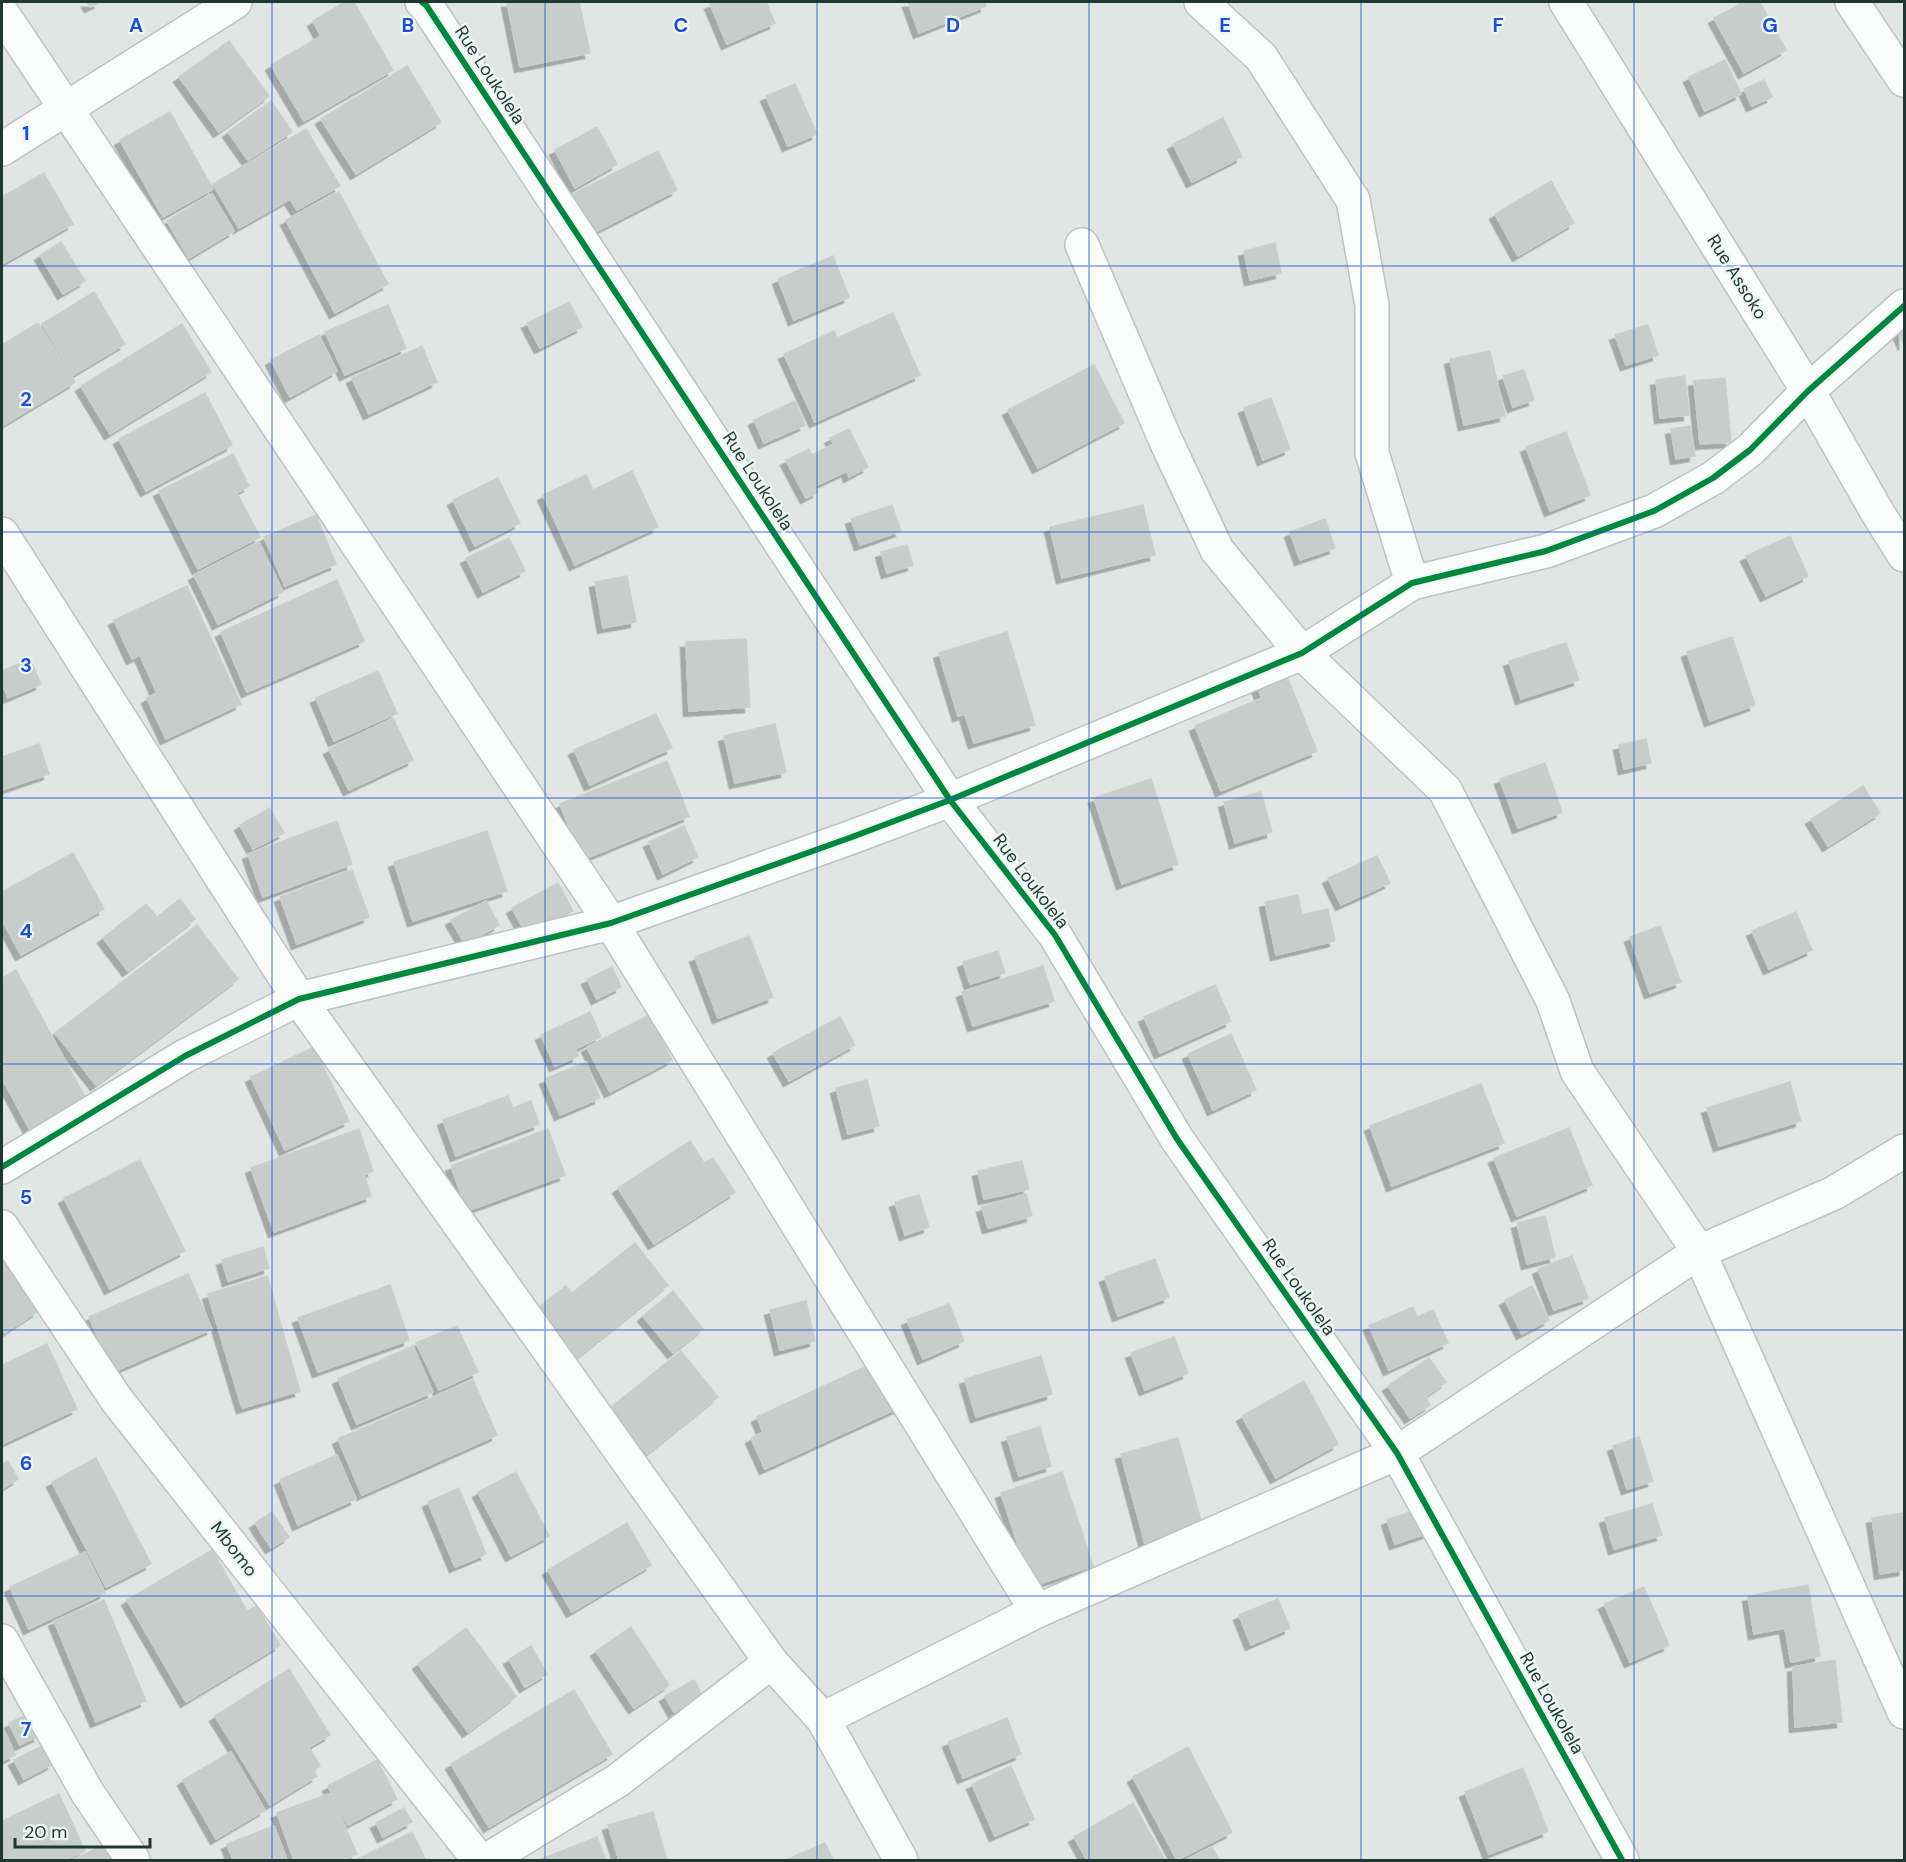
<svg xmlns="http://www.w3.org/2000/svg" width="1906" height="1862" font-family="'DM Sans',sans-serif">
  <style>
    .building { fill: #c7cdcb; stroke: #c8cfcc; stroke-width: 1.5; filter: url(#shadow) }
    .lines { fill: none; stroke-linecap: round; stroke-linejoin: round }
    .minor-casing { stroke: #bdc3c0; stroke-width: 36 }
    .minor { stroke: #fafbfb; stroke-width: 33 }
    .cycleway-casing { stroke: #edf6f2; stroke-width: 10 }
    .cycleway { stroke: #00873e; stroke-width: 6 }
    .grid { fill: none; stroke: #1d4ed8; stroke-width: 1.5; stroke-opacity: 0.55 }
    .labels { text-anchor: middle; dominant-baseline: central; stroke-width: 4.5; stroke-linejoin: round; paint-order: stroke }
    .street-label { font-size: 18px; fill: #1f3832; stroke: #edf6f2 }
    .grid-label { font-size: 20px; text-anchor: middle; font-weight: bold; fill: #1d4ed8; stroke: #edf6f2; stroke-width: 4.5; stroke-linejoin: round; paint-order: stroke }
  </style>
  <defs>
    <filter id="shadow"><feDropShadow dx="-5.5" dy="5.5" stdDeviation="0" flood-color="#0004"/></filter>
  </defs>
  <rect width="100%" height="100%" fill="#e0e6e3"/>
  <g class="building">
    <polygon points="87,2 100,2 90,7"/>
    <polygon points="345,2 354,2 393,70 304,121 271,65 321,36 313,21"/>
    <polygon points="507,2 579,2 590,53 520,67"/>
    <polygon points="715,2 766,2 775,23 727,44 710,4"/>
    <polygon points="908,2 984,2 986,6 919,33"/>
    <polygon points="1744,2 1760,2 1786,50 1744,73 1714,18"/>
    <polygon points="229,41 269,96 219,132 179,77"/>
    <polygon points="1725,60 1741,94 1705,111 1689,77"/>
    <polygon points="407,66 441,122 356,174 321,119"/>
    <polygon points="1764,80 1772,97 1752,106 1744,89"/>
    <polygon points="795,84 817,134 788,146 766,96"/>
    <polygon points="271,101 292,132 248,160 228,132"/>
    <polygon points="170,112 213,189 163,217 120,140"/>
    <polygon points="1223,118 1242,157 1192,182 1173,144"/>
    <polygon points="597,127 617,164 575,188 555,150"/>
    <polygon points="306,129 340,186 297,210 290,199 239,228 213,184"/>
    <polygon points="658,151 677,190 593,233 573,194"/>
    <polygon points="44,173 73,224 2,264 2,197"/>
    <polygon points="1551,181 1574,223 1518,256 1495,214"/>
    <polygon points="339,192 388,284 335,313 286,220"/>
    <polygon points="212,194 234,231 189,258 167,221"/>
    <polygon points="61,242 85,281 63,294 40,255"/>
    <polygon points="1275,243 1281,273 1250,280 1244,251"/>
    <polygon points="833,256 849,297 794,320 778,279"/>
    <polygon points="94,292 125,344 73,375 42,324"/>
    <polygon points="569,302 582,327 540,348 527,323"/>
    <polygon points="388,305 406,348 345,375 325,332"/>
    <polygon points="893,313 920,375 815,422 784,354 834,331 837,338"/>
    <polygon points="38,323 75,382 2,426 2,345"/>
    <polygon points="1904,323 1904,345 1896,327"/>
    <polygon points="182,324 211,372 110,434 81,386"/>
    <polygon points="1648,325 1658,355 1626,365 1615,335"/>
    <polygon points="319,335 337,371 290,397 271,360"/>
    <polygon points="422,346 437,382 369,414 352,378"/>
    <polygon points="1490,351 1505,416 1464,425 1450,359"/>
    <polygon points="1094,365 1124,423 1038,468 1008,410"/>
    <polygon points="1524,370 1534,400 1513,407 1503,376"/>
    <polygon points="1685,376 1689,415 1660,418 1656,380"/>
    <polygon points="1725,378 1731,442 1700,444 1694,381"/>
    <polygon points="205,393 232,445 146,491 119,439"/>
    <polygon points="1271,398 1290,449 1263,460 1244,408"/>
    <polygon points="795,401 805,425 764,443 754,420"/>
    <polygon points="1690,426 1695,456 1676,459 1671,429"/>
    <polygon points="849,429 868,467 849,477 847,471 815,486 818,492 806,498 786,460 809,449 812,455 834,444 830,438"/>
    <polygon points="1566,432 1590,495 1550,511 1526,447"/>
    <polygon points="233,454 249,486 237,493 260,537 198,569 159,491"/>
    <polygon points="632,471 658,527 575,565 543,495 586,475 593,490"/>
    <polygon points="498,478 520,523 475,546 453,500"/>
    <polygon points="892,505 901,531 860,545 851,519"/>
    <polygon points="1143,505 1155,555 1062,578 1050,527"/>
    <polygon points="316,515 336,564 285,586 264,537"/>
    <polygon points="1325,519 1335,548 1300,560 1290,532"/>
    <polygon points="1790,536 1808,576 1766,596 1746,556"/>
    <polygon points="509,538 525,571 483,592 466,558"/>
    <polygon points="259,542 283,592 218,624 194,575"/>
    <polygon points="907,545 913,565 887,573 881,552"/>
    <polygon points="627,576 636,622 603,628 595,582"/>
    <polygon points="337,580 364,641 247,692 221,632"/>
    <polygon points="187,586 241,704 166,739 147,698 157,693 140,655 132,659 114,620"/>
    <polygon points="1007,632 1035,725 974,743 965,714 958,716 939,653"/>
    <polygon points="1732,637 1755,705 1710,721 1687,652"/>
    <polygon points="746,639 750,707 689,711 686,642"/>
    <polygon points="1566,643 1579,680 1521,699 1509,661"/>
    <polygon points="30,659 41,684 8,698 2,682 2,671"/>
    <polygon points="1282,664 1317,751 1221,791 1195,726 1262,698 1252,676"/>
    <polygon points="378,671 397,713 334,741 316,698"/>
    <polygon points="656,714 672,748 590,785 574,750"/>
    <polygon points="393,718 413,760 349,790 329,749"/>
    <polygon points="775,724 786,772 735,783 724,736"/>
    <polygon points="1646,739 1651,763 1624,769 1619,745"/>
    <polygon points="39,744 49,774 2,790 2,757"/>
    <polygon points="667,761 689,816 582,860 560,804"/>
    <polygon points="1545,763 1562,812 1518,828 1500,779"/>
    <polygon points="1151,779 1178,864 1122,884 1094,798"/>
    <polygon points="1863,786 1880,813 1828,846 1811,819"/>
    <polygon points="1261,792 1272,832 1235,843 1224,802"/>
    <polygon points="270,808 284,833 253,849 240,825"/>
    <polygon points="337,821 352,864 263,897 248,854"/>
    <polygon points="684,826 698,857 663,874 649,842"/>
    <polygon points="487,831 507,891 413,921 394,862"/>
    <polygon points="73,853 104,909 21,955 2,920 2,892"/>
    <polygon points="1377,856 1390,883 1341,905 1328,878"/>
    <polygon points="352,870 369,917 297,944 280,897"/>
    <polygon points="558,883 573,911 527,935 512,908"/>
    <polygon points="1298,895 1302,915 1328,909 1335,941 1276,955 1265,902"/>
    <polygon points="180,899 195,919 128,971 103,938 146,904 157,917"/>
    <polygon points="486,901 499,925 465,944 451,920"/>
    <polygon points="1796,912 1812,950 1769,969 1752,931"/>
    <polygon points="197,925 238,979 96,1085 55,1033"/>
    <polygon points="1660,926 1681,982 1650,993 1630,937"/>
    <polygon points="749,936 773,997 718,1018 695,957"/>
    <polygon points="998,951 1005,973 970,984 963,962"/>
    <polygon points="1043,966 1054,1001 973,1026 962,992"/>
    <polygon points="612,967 621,987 597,999 587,979"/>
    <polygon points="16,970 86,1099 30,1130 2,1078 2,978"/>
    <polygon points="1215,985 1231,1021 1160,1053 1144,1017"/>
    <polygon points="590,1012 601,1037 575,1049 578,1056 555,1066 541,1035"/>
    <polygon points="649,1015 672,1060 610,1092 587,1047"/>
    <polygon points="840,1017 855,1045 789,1081 773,1053"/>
    <polygon points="1231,1034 1256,1090 1213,1110 1188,1054"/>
    <polygon points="314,1047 349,1121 285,1150 251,1077"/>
    <polygon points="586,1062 600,1098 560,1115 545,1079"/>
    <polygon points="867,1080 879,1126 848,1134 836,1088"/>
    <polygon points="1790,1082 1801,1121 1719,1146 1707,1108"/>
    <polygon points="1481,1084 1504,1143 1392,1186 1370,1126"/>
    <polygon points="508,1096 513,1108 531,1101 539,1124 456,1156 443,1120"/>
    <polygon points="1569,1128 1592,1185 1517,1216 1494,1158"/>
    <polygon points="359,1129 373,1171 364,1175 371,1196 274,1232 251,1168"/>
    <polygon points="548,1129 565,1175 467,1211 451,1166"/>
    <polygon points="690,1141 704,1163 713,1158 735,1192 654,1244 618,1188"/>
    <polygon points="140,1160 185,1251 110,1289 64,1198"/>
    <polygon points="1022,1161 1029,1189 984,1199 978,1171"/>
    <polygon points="1026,1194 1032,1216 988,1228 982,1207"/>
    <polygon points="919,1195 929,1227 905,1235 895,1202"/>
    <polygon points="1545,1216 1555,1257 1527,1264 1517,1223"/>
    <polygon points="635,1243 668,1285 568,1365 529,1315 566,1286 572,1293"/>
    <polygon points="263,1247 269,1268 228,1281 222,1260"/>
    <polygon points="2,1256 38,1311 5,1333 2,1327"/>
    <polygon points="1572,1256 1588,1298 1554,1310 1538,1269"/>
    <polygon points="1155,1259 1169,1297 1118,1316 1105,1277"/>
    <polygon points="188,1274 212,1329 113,1372 89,1317"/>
    <polygon points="267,1276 300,1391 242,1408 208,1294"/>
    <polygon points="390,1285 409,1340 318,1372 298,1318"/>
    <polygon points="1532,1286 1549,1320 1522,1334 1505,1300"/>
    <polygon points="673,1291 703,1329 673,1353 643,1316"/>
    <polygon points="806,1301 815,1341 780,1350 770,1310"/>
    <polygon points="949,1304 964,1341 923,1359 907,1320"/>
    <polygon points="1413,1307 1417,1317 1433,1310 1448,1343 1389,1370 1369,1326"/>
    <polygon points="457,1326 478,1372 439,1390 416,1343"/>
    <polygon points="1174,1337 1188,1373 1145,1390 1131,1353"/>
    <polygon points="47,1344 77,1409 2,1444 2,1365"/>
    <polygon points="413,1346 433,1392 357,1424 338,1379"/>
    <polygon points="681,1351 718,1397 647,1454 610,1408"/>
    <polygon points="1041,1356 1052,1394 976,1417 965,1379"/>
    <polygon points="1429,1358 1446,1382 1425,1397 1430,1405 1410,1418 1388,1386"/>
    <polygon points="880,1360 901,1407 765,1469 751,1438 763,1432 757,1417"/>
    <polygon points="473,1380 497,1435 362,1495 338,1439"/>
    <polygon points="1304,1381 1338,1444 1276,1478 1242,1416"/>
    <polygon points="1040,1427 1051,1466 1019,1476 1007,1437"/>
    <polygon points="1639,1437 1653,1481 1627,1489 1613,1446"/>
    <polygon points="1178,1438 1204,1531 1146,1547 1121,1454"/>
    <polygon points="337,1455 356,1499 298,1525 280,1480"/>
    <polygon points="96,1458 151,1564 106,1587 52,1482"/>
    <polygon points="8,1461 18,1479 2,1489 2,1464"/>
    <polygon points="516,1472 549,1536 511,1556 478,1492"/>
    <polygon points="1062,1472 1093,1566 1032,1586 1001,1493"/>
    <polygon points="459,1488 486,1554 455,1567 428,1502"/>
    <polygon points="1652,1504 1662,1535 1614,1549 1605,1518"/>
    <polygon points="1419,1509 1428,1533 1395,1544 1387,1520"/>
    <polygon points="272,1512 289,1537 271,1548 255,1523"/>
    <polygon points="1904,1513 1904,1570 1880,1574 1872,1518"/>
    <polygon points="627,1523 651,1565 572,1612 548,1570"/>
    <polygon points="212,1550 247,1611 257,1606 280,1645 186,1702 127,1600"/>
    <polygon points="85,1552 105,1593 29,1629 10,1587"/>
    <polygon points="1808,1585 1820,1656 1791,1662 1785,1628 1754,1634 1748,1596"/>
    <polygon points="1644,1587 1669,1645 1630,1662 1604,1604"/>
    <polygon points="1278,1599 1290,1628 1251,1645 1239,1615"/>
    <polygon points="104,1600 146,1701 96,1722 54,1621"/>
    <polygon points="631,1627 669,1685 634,1708 596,1651"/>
    <polygon points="466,1628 516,1696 468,1732 418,1664"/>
    <polygon points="531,1646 547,1674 525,1687 509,1659"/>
    <polygon points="1835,1660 1842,1722 1795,1727 1793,1667"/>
    <polygon points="289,1669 330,1735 309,1747 320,1766 313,1771 317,1776 270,1805 215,1716"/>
    <polygon points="694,1680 703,1697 674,1712 665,1696"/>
    <polygon points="574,1690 612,1754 489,1827 451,1764"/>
    <polygon points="28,1714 39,1736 20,1745 9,1723"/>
    <polygon points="1007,1718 1021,1754 963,1778 948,1742"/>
    <polygon points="2,1726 15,1755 2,1761"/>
    <polygon points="44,1745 53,1764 24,1779 14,1760"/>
    <polygon points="1188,1747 1232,1832 1177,1860 1133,1777"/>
    <polygon points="231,1752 265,1810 216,1839 183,1780"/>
    <polygon points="377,1760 397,1799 348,1825 328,1786"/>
    <polygon points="1011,1766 1034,1819 995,1836 972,1784"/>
    <polygon points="1523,1768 1548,1831 1489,1854 1465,1792"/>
    <polygon points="331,1793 357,1854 343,1860 294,1860 277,1813"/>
    <polygon points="59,1794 85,1851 65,1860 2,1860 2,1821"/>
    <polygon points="1133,1803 1165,1860 1087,1860 1074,1837"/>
    <polygon points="404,1808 412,1822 383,1837 376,1823"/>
    <polygon points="653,1812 667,1860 619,1860 608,1825"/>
    <polygon points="274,1826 287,1860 233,1860 227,1844"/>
    <polygon points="412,1832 426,1860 356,1860"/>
    <polygon points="597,1837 606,1860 539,1860"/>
    <polygon points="825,1843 833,1860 786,1860"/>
    <polygon points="104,1845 111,1860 72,1860"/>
    <polygon points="1212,1847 1219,1860 1187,1860"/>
  </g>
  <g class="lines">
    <g class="minor-casing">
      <g id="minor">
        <polyline points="422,2 426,5 950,800 1055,935 1177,1139 1397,1453 1622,1860"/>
        <polyline points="1201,2 1261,57 1353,200 1372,305 1372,453 1412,583"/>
        <polyline points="1566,2 1808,391 1876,510 1904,555"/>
        <polyline points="1852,2 1904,80"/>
        <polyline points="2,13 611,923 1037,1611"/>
        <polyline points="2,149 235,2"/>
        <polyline points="1082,245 1165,439 1217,550 1302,653 1445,790 1553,1001 1577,1071 1699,1252 1904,1712"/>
        <polyline points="2,534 299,999 771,1662 823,1719 901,1860"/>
        <polyline points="2,1167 185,1056 299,999 611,923 852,837 950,800 1302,653 1412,583 1546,551 1654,511 1713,478 1750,450 1808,391 1904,306"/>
        <polyline points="2,1227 116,1399 479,1860"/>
        <polyline points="2,1641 87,1792 133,1860"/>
        <polyline points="823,1719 1037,1611 1397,1453 1699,1252 1834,1193 1904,1151"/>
        <polyline points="487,1860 617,1781 771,1662"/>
      </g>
    </g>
    <use href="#minor" class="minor"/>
    <g class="cycleway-casing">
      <g id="cycleway">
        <polyline points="422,2 426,5 950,800 1055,935 1177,1139 1397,1453 1622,1860"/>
        <polyline points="2,1167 185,1056 299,999 611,923 852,837 950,800 1302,653 1412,583 1546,551 1654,511 1713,478 1750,450 1808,391 1904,306"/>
      </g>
    </g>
    <use href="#cycleway" class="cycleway"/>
  </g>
  <path class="grid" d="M272 2V1860M545 2V1860M817 2V1860M1089 2V1860M1361 2V1860M1634 2V1860M2 266H1904M2 532H1904M2 798H1904M2 1064H1904M2 1330H1904M2 1596H1904"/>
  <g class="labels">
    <g class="street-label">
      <text transform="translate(490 75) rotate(57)">Rue Loukolela</text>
      <text transform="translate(1737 277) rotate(58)">Rue Assoko</text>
      <text transform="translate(758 481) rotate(57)">Rue Loukolela</text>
      <text transform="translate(1031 881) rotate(53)">Rue Loukolela</text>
      <text transform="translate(1299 1287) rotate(55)">Rue Loukolela</text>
      <text transform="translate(234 1549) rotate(52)">Mbomo</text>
      <text transform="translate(1552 1703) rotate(61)">Rue Loukolela</text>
    </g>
  </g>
  <g class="grid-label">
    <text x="136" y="32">A</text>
    <text x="408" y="32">B</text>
    <text x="681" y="32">C</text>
    <text x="953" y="32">D</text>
    <text x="1225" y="32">E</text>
    <text x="1498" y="32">F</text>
    <text x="1770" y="32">G</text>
    <text x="26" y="140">1</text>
    <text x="26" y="406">2</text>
    <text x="26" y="672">3</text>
    <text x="26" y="938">4</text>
    <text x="26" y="1204">5</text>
    <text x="26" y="1470">6</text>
    <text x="26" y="1736">7</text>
  </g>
  <rect width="1906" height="1862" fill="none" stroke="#1f3832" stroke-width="6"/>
  <path d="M15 1838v9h135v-9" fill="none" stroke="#1f3832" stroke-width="3"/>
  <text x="24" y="1838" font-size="18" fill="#1f3832" stroke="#edf6f2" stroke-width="4.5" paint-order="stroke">20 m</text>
</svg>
